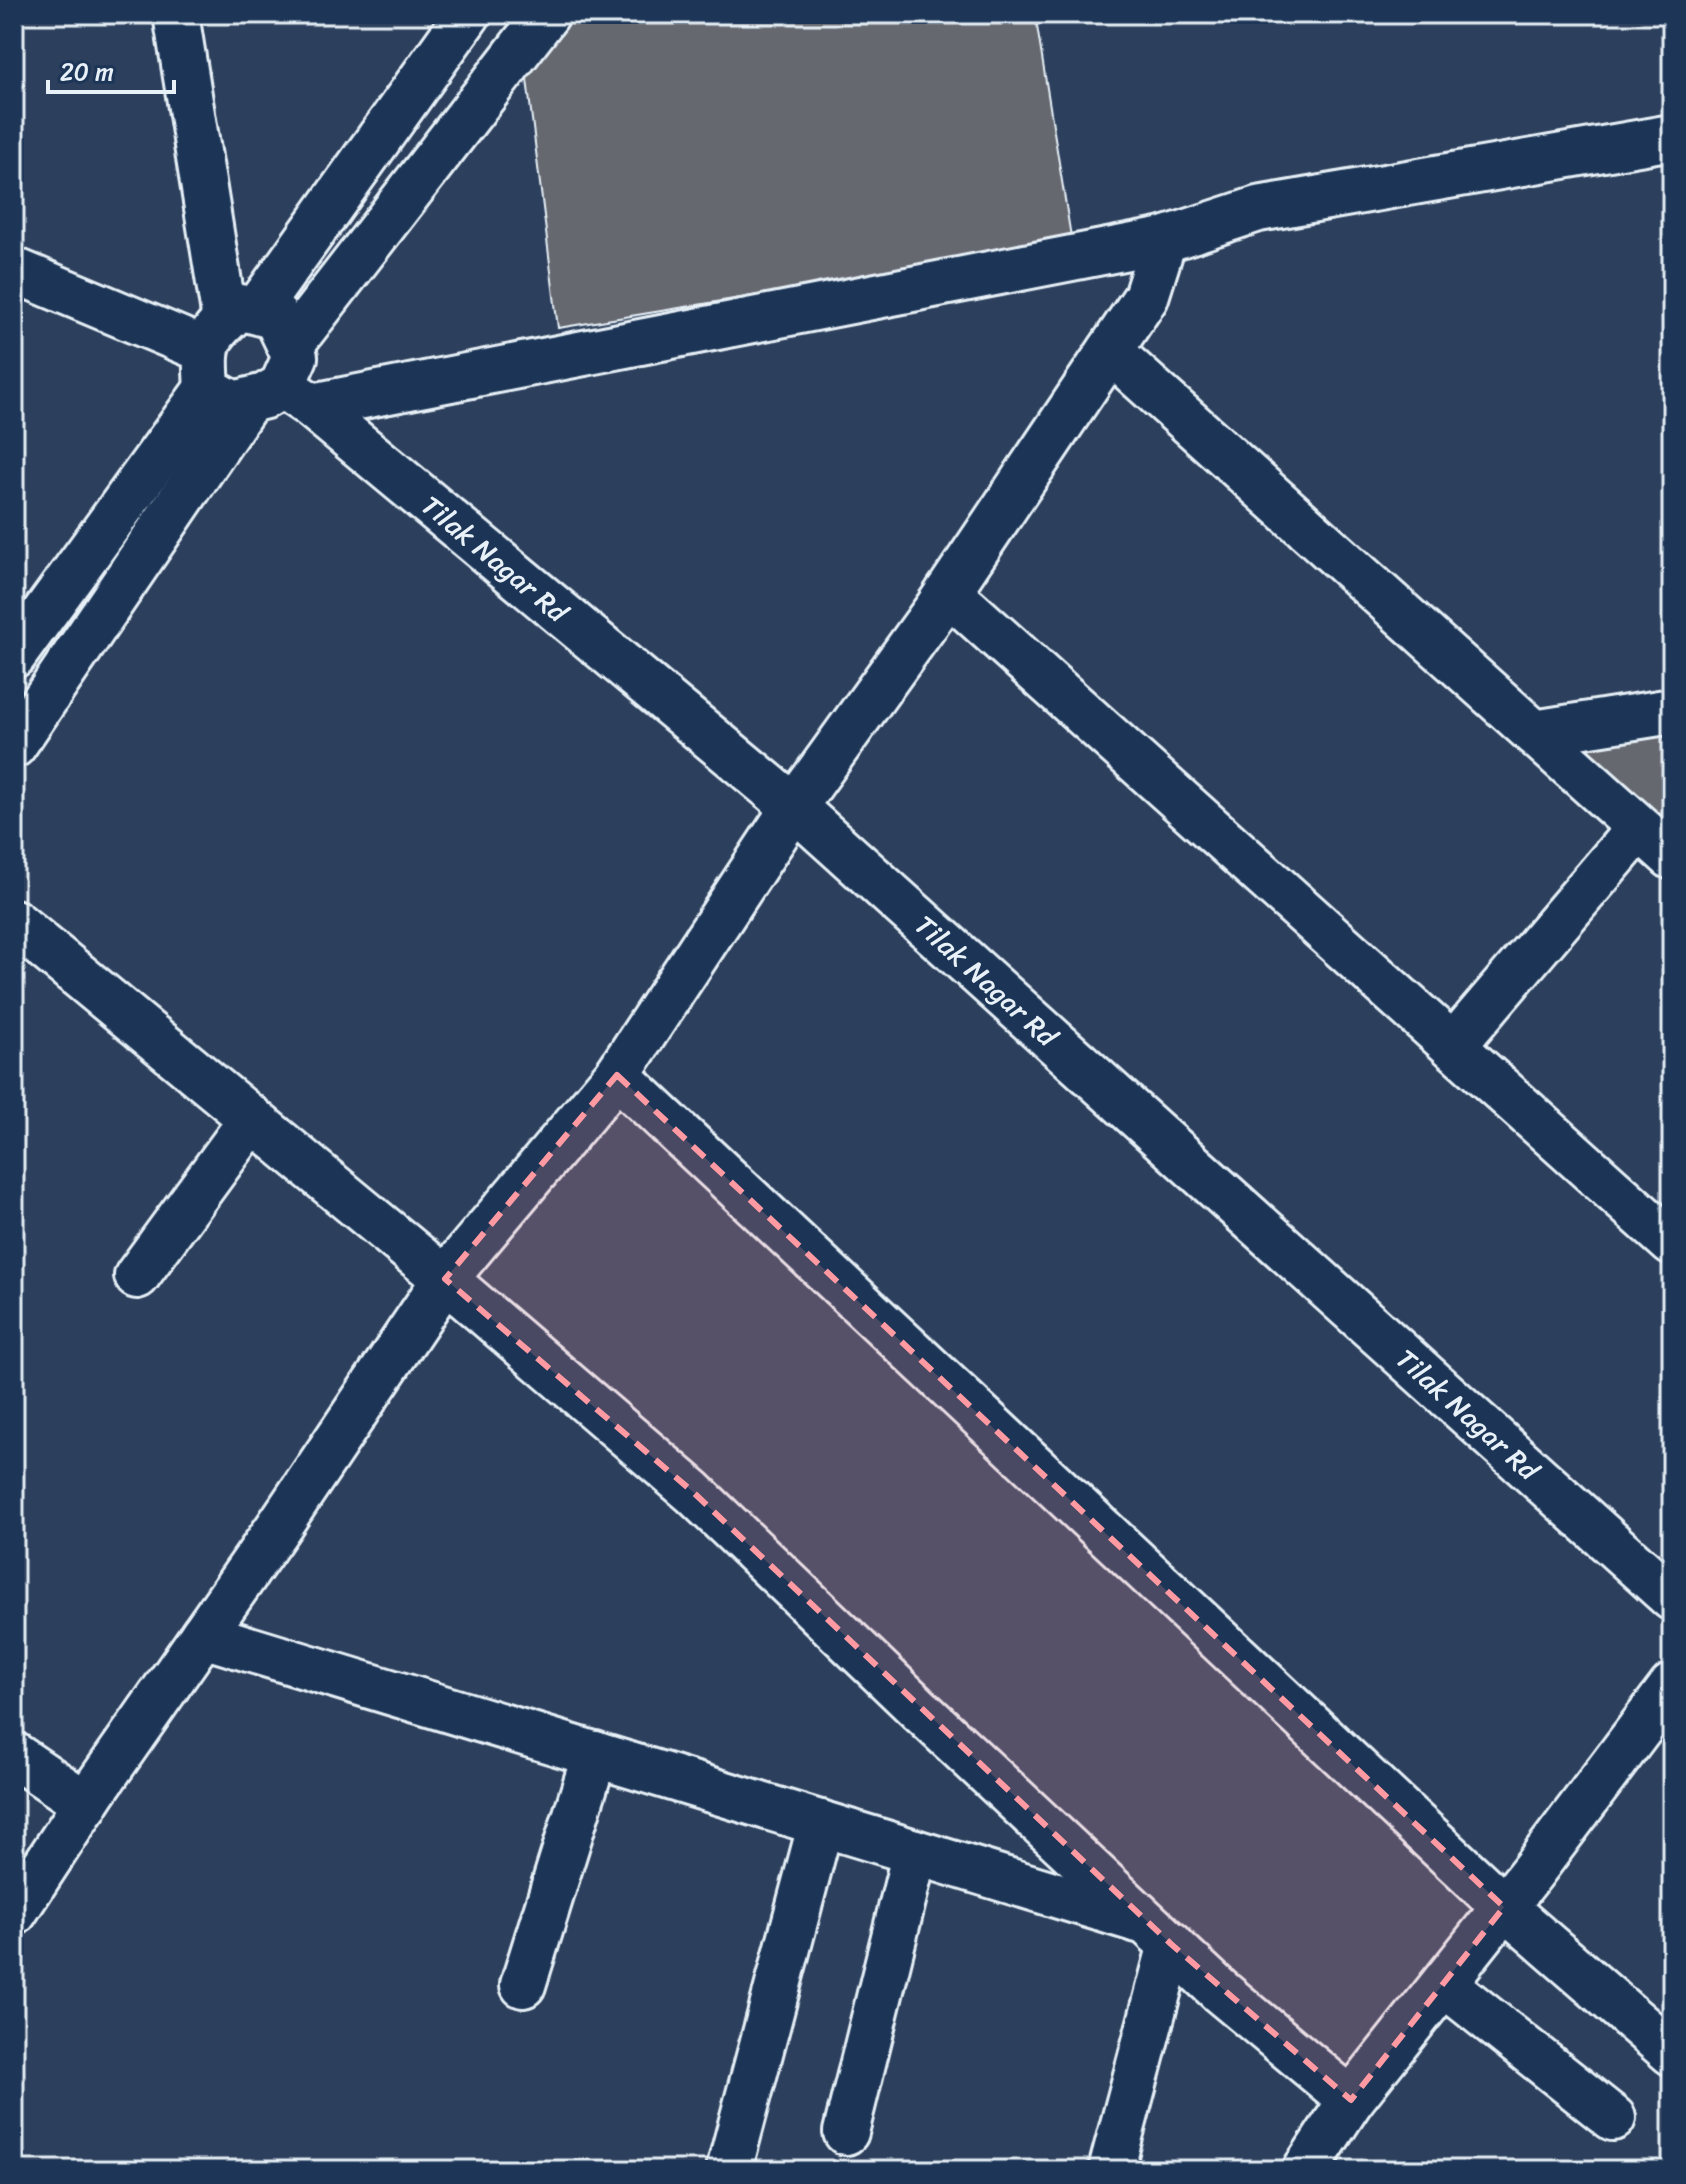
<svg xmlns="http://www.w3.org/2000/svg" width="1686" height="2184" font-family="Sriracha,sans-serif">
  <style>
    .building { fill: #666870; stroke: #e8f1f8; stroke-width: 2 }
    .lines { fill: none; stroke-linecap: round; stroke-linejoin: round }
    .minor-casing { stroke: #e8f1f8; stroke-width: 50 }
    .tertiary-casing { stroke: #e8f1f8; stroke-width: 50 }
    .secondary-casing { stroke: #e8f1f8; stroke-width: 50 }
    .minor { stroke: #1d3557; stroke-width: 44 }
    .tertiary { stroke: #1d3557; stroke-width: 44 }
    .secondary { stroke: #1d3557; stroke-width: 44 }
    .marked { fill: #ff9aa2; fill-opacity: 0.2; stroke: #ff9aa2; stroke-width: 6; stroke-dasharray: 16 10; stroke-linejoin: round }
    .labels { text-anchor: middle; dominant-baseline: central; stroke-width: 6; stroke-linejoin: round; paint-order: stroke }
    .street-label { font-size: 28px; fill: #e8f1f8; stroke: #1d3557 }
  </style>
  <rect width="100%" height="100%" fill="#2c3f5c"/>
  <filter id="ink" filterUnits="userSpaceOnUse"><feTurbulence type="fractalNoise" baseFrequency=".0125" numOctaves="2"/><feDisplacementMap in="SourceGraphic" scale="16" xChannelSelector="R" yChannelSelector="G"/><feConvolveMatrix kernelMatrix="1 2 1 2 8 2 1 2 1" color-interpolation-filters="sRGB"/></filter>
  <g filter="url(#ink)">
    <g class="building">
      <polygon points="569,14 1035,14 1072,243 558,328 525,63"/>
      <polygon points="1672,732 1672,833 1573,746"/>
    </g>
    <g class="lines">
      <g class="minor-casing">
        <g id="minor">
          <polyline points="176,14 225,320"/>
          <polyline points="14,270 205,350"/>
          <polyline points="1110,351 1672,857"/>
          <polyline points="312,406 1164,240 1258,209 1672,137"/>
          <polyline points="948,592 1672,1243"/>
          <polyline points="1534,733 1672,711"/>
          <polyline points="14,922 445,1279 693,1492 920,1710 1220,1991 1351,2100"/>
          <polyline points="1453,1046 1639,828"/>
          <polyline points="617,1075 1504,1907 1672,2053"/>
          <polyline points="137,1276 252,1119"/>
          <polyline points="203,1635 1138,1920"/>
          <polyline points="14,1755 86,1804"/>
          <polyline points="14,1913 94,1791 277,1529 445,1279 617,1075 794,807 938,607 1146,297 1164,240"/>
          <polyline points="1444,1984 1613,2118"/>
          <polyline points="523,1985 595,1754"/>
          <polyline points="846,2132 915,1852"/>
          <polyline points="729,2170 821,1823"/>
          <polyline points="1111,2170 1171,1944"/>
          <polyline points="1305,2170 1351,2100 1532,1872 1672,1686"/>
        </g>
      </g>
      <g class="tertiary-casing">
        <g id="tertiary">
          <path id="s1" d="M282 386 312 406 794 807 1672 1598"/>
        </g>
      </g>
      <g class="secondary-casing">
        <g id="secondary">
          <path d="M240 307 276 317 295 357 282 386 265 396 234 404 207 389C204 341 204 339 240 307Z"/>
          <polyline points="256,311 468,14"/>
          <polyline points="290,346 547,14"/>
          <polyline points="14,655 207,389"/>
          <polyline points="14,745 248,401"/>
        </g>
      </g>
      <use href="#minor" class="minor"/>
      <use href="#tertiary" class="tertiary"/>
      <use href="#secondary" class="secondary"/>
    </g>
  </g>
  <path class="marked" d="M617 1075 1504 1907 1351 2100 1171 1944 693 1492 445 1279Z"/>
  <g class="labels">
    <g class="street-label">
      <text stroke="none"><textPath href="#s1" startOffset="274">Tilak Nagar Rd</textPath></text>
      <text stroke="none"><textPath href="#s1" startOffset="922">Tilak Nagar Rd</textPath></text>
      <text stroke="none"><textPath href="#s1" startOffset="1570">Tilak Nagar Rd</textPath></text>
    </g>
  </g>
  <rect width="1686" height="2184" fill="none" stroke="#1d3557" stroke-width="48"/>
  <rect x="24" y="24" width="1638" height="2136" fill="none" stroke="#e8f1f8" stroke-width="3" filter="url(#ink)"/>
  <path d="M48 80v12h126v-12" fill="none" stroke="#e8f1f8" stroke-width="4"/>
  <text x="60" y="80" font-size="24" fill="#e8f1f8" stroke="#1d3557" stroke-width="6" paint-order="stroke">20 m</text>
</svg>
